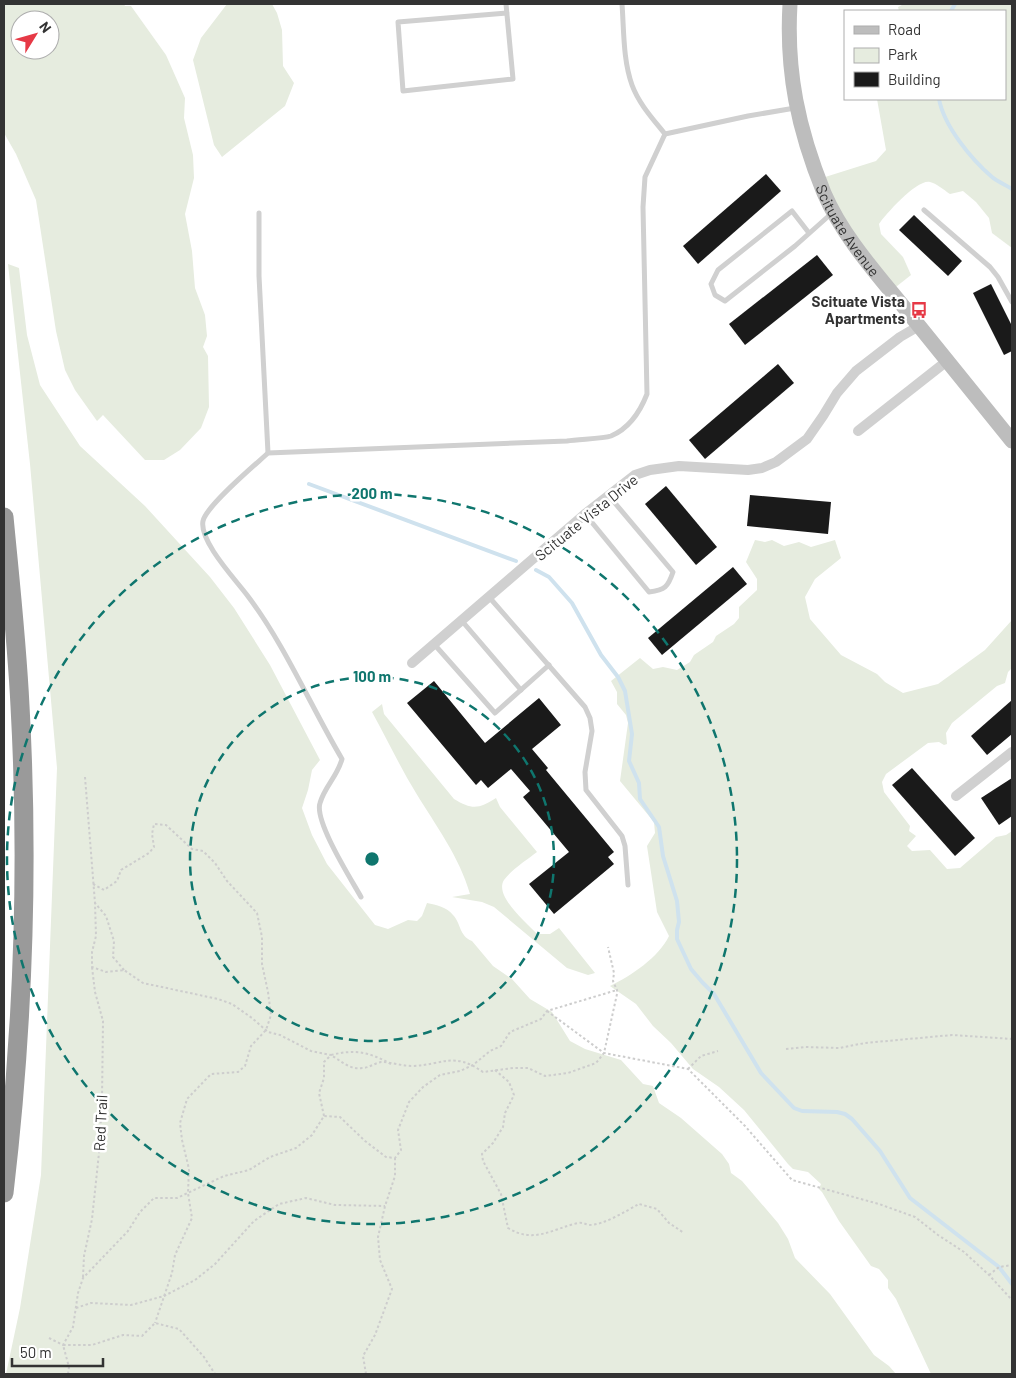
<svg xmlns="http://www.w3.org/2000/svg" width="1016" height="1378" font-family="Barlow,sans-serif">
  <style>
    .green { fill: #e6ecdf; fill-rule: evenodd }
    .lines { fill: none; stroke-linecap: round; stroke-linejoin: round }
    .stream { stroke: #cfe2ee; stroke-width: 4 }
    .building { fill: #1a1a1a }
    .path { stroke: #cdcdcd; stroke-width: 2; stroke-dasharray: 2.5 2.5; stroke-linecap: butt }
    .service { stroke: #d0d0d0; stroke-width: 5 }
    .minor { stroke: #d0d0d0; stroke-width: 10 }
    .secondary { stroke: #bdbdbd; stroke-width: 15 }
    .motorway { stroke: #9a9a9a; stroke-width: 19 }
    .ring { fill: none; stroke: #0f766e; stroke-width: 2.5; stroke-dasharray: 9 6 }
    .labels { text-anchor: middle; dominant-baseline: central; stroke-width: 5; stroke-linejoin: round; paint-order: stroke }
    .street-label { font-size: 15px; fill: #333; stroke: #fff }
    .poi-label { font-size: 15px; font-weight: bold; fill: #333; stroke: #fff; text-anchor: end }
    .centre { fill: #0f766e; stroke: #fff; stroke-width: 2.5 }
    .ring-label { font-size: 15px; text-anchor: middle; font-weight: bold; fill: #0f766e; stroke: #fff; stroke-width: 5; stroke-linejoin: round; paint-order: stroke }
  </style>
  <rect width="100%" height="100%" fill="#fff"/>
  <g class="green">
    <path d="M4 4H124L125 6H131L166 55 185 98 184 118 193 155 194 178 185 214 192 251 195 288 205 315 207 336 203 347 208 356 209 407 201 428 180 450 164 460H145L103 415 97 421 75 390 65 370 56 331 36 200 16 154 4 133ZM20 20H50V50H20Z"/>
    <polygon points="227,4 272,4 277,13 282,30 283,66 294,83 285,106 222,157 214,145 193,60 201,38"/>
    <path d="M904 4H1012V248L992 233 989 218 976 202 963 191 950 194C944 190 936 183 930 182 917 179 886 214 879 224L881 234 903 257 911 275 892 290 869 263 822 178 876 161 886 150 877 99H1005V11H899L898 7Z"/>
    <path d="M8 264 19 268 27 335 40 385 80 446 145 506 210 577 234 608 270 665 320 760 312 770 308 790 302 808 312 835 327 864 375 925 388 929 408 920 417 921 422 916 427 903C436 905 447 907 453 915 461 923 459 936 472 941L493 966 512 979 530 999 552 1012 570 1041 585 1049 621 1060 643 1084 653 1086 659 1103 681 1118 722 1154 729 1164 731 1173 742 1181 778 1223 788 1239 795 1258 830 1294 874 1355 889 1366 896 1374H6L20 1308 41 1175 57 768 30 464Z"/>
    <path d="M755 540 765 542 772 540 784 546 799 542 811 547 835 540 841 558 815 579 805 597 810 619 841 655 877 674 885 682 903 693 938 684 985 650 1012 620V668L1008 672 1005 683 997 686 952 723 946 733 947 744 944 745 939 742 928 743 886 774 882 782 884 792 910 826 909 831 916 836 907 846 912 851 930 850 947 869 960 868 996 837 1006 835 1012 831V1374H931L896 1299 888 1288V1280L879 1269 871 1266 839 1221 822 1192 819 1189 821 1184 808 1172 793 1169 788 1164 744 1110 719 1087 693 1069 671 1043 653 1026 636 1004 610 986C631 976 659 957 669 936L657 912 647 846 655 833 654 822 620 781 628 723 626 715 617 704V692L611 681 640 658 653 669 663 667 677 670 690 662 694 655 713 642 716 636 734 624 739 618V607L757 590V579L746 562Z"/>
    <path d="M382 704 384 714 454 799C472 810 479 809 496 798L500 807 537 852C528 859 511 870 504 880 494 896 526 922 537 934H550L559 928 595 973 588 975 567 968 494 907 482 902 452 897 470 894C459 856 436 826 416 793 400 767 387 739 372 712Z"/>
  </g>
  <g class="lines">
    <g class="stream">
      <polyline points="951,11 955,4"/>
      <path d="M939 99C944 126 971 159 992 177 998 182 1006 185 1012 189"/>
      <polyline points="309,484 516,561"/>
      <polyline points="536,570 549,577 572,603 601,655 618,677 625,691 632,734 629,761 639,783 640,799 659,827 663,856 677,901 679,922 677,930 677,939 691,969 702,982 714,994 761,1073 794,1108 802,1111 837,1112 845,1114 852,1119 880,1151 910,1198 999,1267 1012,1284"/>
    </g>
  </g>
  <g class="building">
    <polygon points="766,174 781,191 698,264 683,246"/>
    <polygon points="914,215 962,261 948,276 899,230"/>
    <polygon points="817,255 833,275 745,345 729,324"/>
    <polygon points="991,284 1012,326 1012,351 1004,355 973,293"/>
    <polygon points="778,364 794,383 705,459 689,440"/>
    <polygon points="666,486 717,547 696,565 645,504"/>
    <polygon points="750,495 831,502 828,534 747,526"/>
    <polygon points="733,567 747,584 662,655 648,638"/>
    <polygon points="434,681 485,743 539,698 561,725 532,749 548,768 546,770 614,852 608,857 614,864 554,914 529,884 569,852 523,797 530,791 511,769 488,788 481,780 476,785 407,703"/>
    <polygon points="1012,700 1012,734 987,755 971,736"/>
    <polygon points="912,768 975,838 955,856 892,785"/>
    <polygon points="1012,778 1012,816 999,825 981,798"/>
  </g>
  <g class="lines">
    <g class="path">
      <polyline points="85,777 95,903"/>
      <polyline points="93,884 104,890 117,881 121,870 149,853 154,847 152,834 154,824 166,825 192,849 203,851 215,863 227,881 257,913 262,937 262,964 268,992 271,1015 266,1030 251,1046 245,1066 238,1072 211,1074 187,1099 180,1123 182,1140 189,1169 188,1193 192,1218 175,1255 172,1273 155,1323"/>
      <polyline points="124,970 113,957 114,941 106,916 95,903 96,936 92,952 92,967 106,972 124,970 143,983 218,999 232,1004 252,1018 268,1032 280,1035 311,1051 331,1055"/>
      <polyline points="547,1011 604,1053 688,1069 745,1126 792,1180 879,1204 915,1217 938,1235 964,1252 989,1275 1012,1300"/>
      <polyline points="786,1049 805,1047 839,1048 865,1043 952,1035 1012,1039"/>
      <path d="M391 1064C369 1052 355 1049 331 1055 341 1061 350 1070 362 1068 369 1068 375 1063 381 1062 391 1062 402 1066 412 1066 443 1065 453 1051 483 1072L513 1068H528L545 1076 568 1073 596 1063 604 1053 617 994V990L613 981 614 973 608 947"/>
      <polyline points="688,1069 701,1056 718,1051"/>
      <path d="M495 1070 509 1082 514 1095 505 1113 503 1127 493 1143 482 1154 483 1161 501 1194 508 1228C534 1244 552 1229 578 1223 582 1222 585 1224 589 1225 604 1225 626 1211 639 1204L657 1209 669 1223 684 1233"/>
      <polyline points="324,1116 319,1093 324,1078 324,1062 331,1055"/>
      <polyline points="989,1275 999,1267 1012,1265"/>
      <polyline points="83,1277 84,1256 92,1219 99,1153 102,1100 103,1021 95,992 92,967"/>
      <polyline points="76,1308 91,1303 131,1305 164,1296 195,1280 215,1264 254,1221 279,1204 306,1198 335,1205 385,1206"/>
      <polyline points="49,1338 63,1345 73,1327 78,1293 83,1278 128,1231 140,1212 154,1198 177,1198 224,1176 249,1170 270,1157 296,1148 312,1135 324,1116 340,1117 365,1141 386,1157 395,1158 401,1150 398,1130 409,1102 423,1087 440,1075 460,1071 473,1065 490,1051 501,1046 510,1032 541,1019 547,1011 617,990"/>
      <polyline points="68,1374 69,1367 63,1345 92,1345 123,1335 142,1336 155,1323 179,1329 204,1357 215,1374"/>
      <polyline points="366,1374 363,1356 375,1335 392,1289 380,1260 378,1237 385,1206 395,1176 395,1158"/>
    </g>
    <g class="service">
      <polyline points="506,4 513,79 403,91 398,22 507,13"/>
      <path d="M622 4C624 31 623 60 632 85 639 104 653 119 665 134"/>
      <polyline points="665,134 748,116 795,108"/>
      <polyline points="924,210 990,267 998,277 1012,302"/>
      <polyline points="259,213 259,276 268,453"/>
      <polyline points="809,233 792,211 718,270 711,284 715,295 725,301 795,246 832,213"/>
      <path d="M585 514 649 592C665 590 668 587 673 572L609 496"/>
      <polyline points="489,597 585,707 590,718 592,731 585,772 586,790 622,836 625,846 628,885"/>
      <polyline points="462,621 521,690"/>
      <polyline points="434,644 495,713 549,665"/>
      <path d="M361 897C351 879 314 821 320 803 325 786 337 777 342 759 310 705 285 645 247 595 235 579 199 541 203 521 206 506 255 465 268 453L567 441C578 439 602 439 611 436 630 428 640 412 647 394L643 207 645 177 665 134"/>
    </g>
    <g class="minor">
      <polyline points="858,431 947,361"/>
      <polyline points="412,663 585,514 635,475 650,470 679,466 748,470 762,468 776,462 807,439 823,416 837,393 856,371 900,337 919,326"/>
      <polyline points="956,796 1012,752"/>
    </g>
    <path class="secondary" id="s1" d="M790 4C786 72 798 129 824 193 843 237 877 274 907 311 942 354 977 398 1012 441"/>
    <path class="motorway" d="M4 517C10 580 17 643 20 706 29 869 23 1031 4 1193"/>
  </g>
  <g class="ring">
    <circle cx="372" cy="859" r="182"/>
    <circle cx="372" cy="859" r="365"/>
  </g>
  <defs>
    <g id="bus-bare" transform="scale(1.35)"><path d="M-5-6H5V4H4V6H2V4H-2V6H-4V4H-5ZM-3.5-4V0h7V-4ZM-3.5 1.2v1.5H-2V1.2ZM2 1.2v1.5H3.5V1.2Z" fill="#e63946" stroke="#fff" stroke-width="2.5" paint-order="stroke"/></g>
  </defs>
  <g fill-rule="evenodd">
    <use href="#bus-bare" x="919" y="310"/>
  </g>
  <g class="labels">
    <g class="street-label">
      <text stroke="none"><textPath href="#s1" startOffset="238">Scituate Avenue</textPath></text>
      <text transform="translate(586 517) rotate(-39)">Scituate Vista Drive</text>
      <text transform="translate(100 1123) rotate(-87)">Red Trail</text>
    </g>
    <g class="poi-label">
      <text x="905" y="301">Scituate Vista<tspan x="905" dy="17">Apartments</tspan></text>
    </g>
  </g>
  <circle cx="372" cy="859" r="8" class="centre"/>
  <g class="ring-label">
    <text x="372" y="499">200 m</text>
    <text x="372" y="682">100 m</text>
  </g>
  <rect width="1016" height="1378" fill="none" stroke="#333333" stroke-width="10"/>
  <rect x="844" y="10" width="162" height="90" fill="#ffffff" stroke="#adadad"/>
  <rect x="854" y="26" width="25" height="8" fill="#bdbdbd" stroke="#adadad"/>
  <text x="888" y="35" font-size="15" fill="#333333">Road</text>
  <rect x="854" y="48" width="25" height="15" fill="#e6ecdf" stroke="#adadad"/>
  <text x="888" y="60" font-size="15" fill="#333333">Park</text>
  <rect x="854" y="72" width="25" height="15" fill="#1a1a1a" stroke="#adadad"/>
  <text x="888" y="85" font-size="15" fill="#333333">Building</text>
  <g transform="translate(35 35) rotate(53)"><circle r="24" fill="#ffffff" stroke="#adadad"/>
  <path d="M0-4L9 19L0 12L-9 19Z" fill="#e63946"/>
  <text y="-8" font-size="14" font-weight="bold" text-anchor="middle" fill="#333333">N</text>
  </g>
  <path d="M12 1358v8h91v-8" fill="none" stroke="#333333" stroke-width="2.5"/>
  <text x="20" y="1358" font-size="15" fill="#333333" stroke="#ffffff" stroke-width="4" paint-order="stroke">50 m</text>
</svg>
